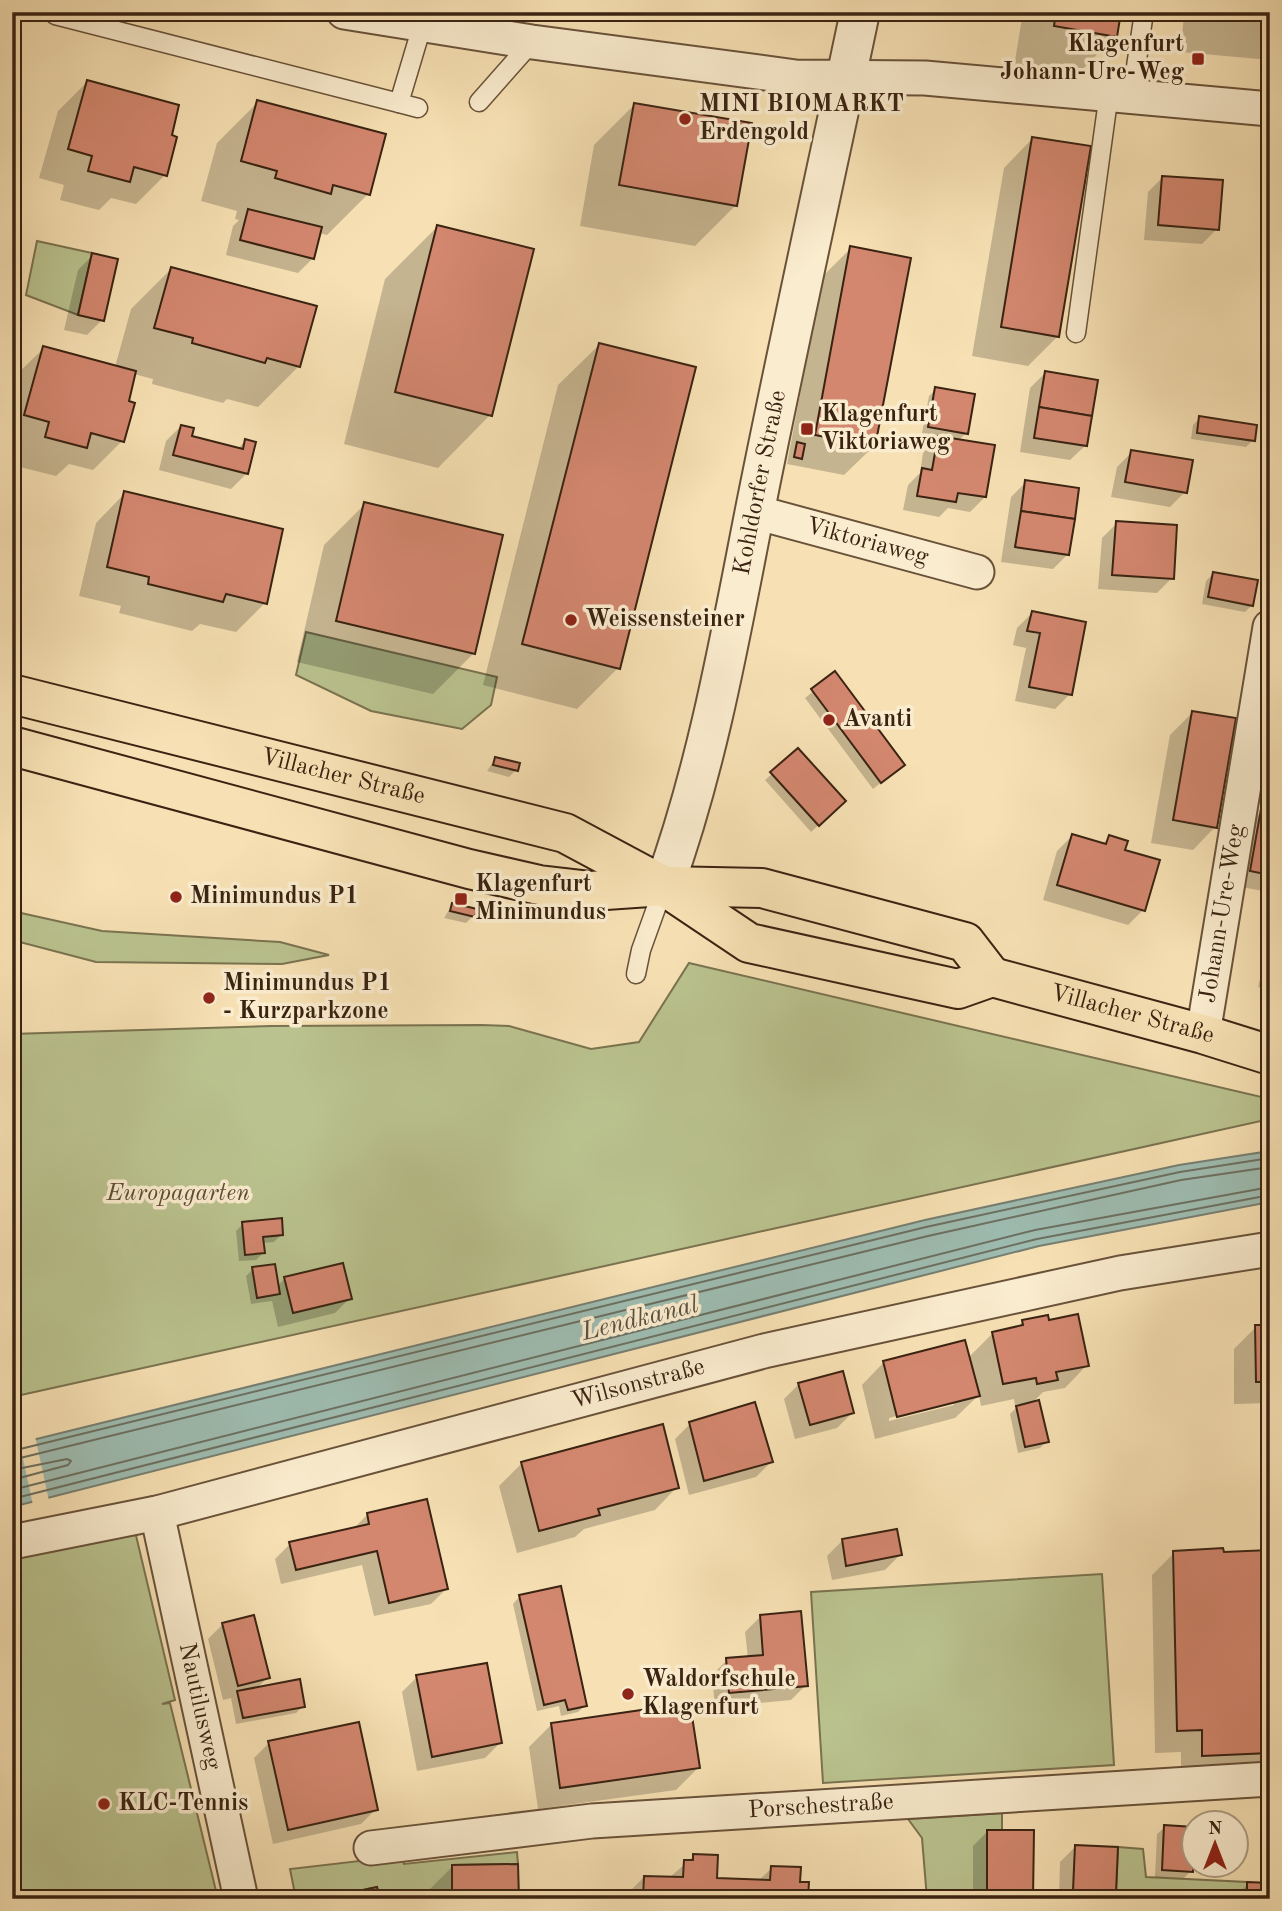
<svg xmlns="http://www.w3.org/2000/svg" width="1282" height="1911" font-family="'Old Standard TT',serif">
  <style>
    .green { fill: #bac38f; stroke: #7a7350; stroke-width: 2 }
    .water { fill: #9ebdb2; stroke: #767f72; stroke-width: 2 }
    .pier { fill: #f7e1b4 }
    .shadow { fill: #0003; fill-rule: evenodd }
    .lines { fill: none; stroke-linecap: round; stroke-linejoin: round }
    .shore { stroke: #6c7062; stroke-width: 2 }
    .building { fill: #d3876f; stroke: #3a2312; stroke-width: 2 }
    .service-casing { stroke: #69523a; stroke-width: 21 }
    .minor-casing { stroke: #69523a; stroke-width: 37 }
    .tertiary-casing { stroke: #69523a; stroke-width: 42 }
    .primary-casing { stroke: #3a2312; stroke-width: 42 }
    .service { stroke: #faecce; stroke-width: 18 }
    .minor { stroke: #faecce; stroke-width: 33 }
    .tertiary { stroke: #faecce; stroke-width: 38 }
    .primary { stroke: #f7e1b4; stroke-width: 38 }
    .poi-dot { fill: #8f2418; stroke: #faecce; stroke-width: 2.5 }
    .labels { text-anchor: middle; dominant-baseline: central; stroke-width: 7; stroke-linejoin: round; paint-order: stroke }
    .poi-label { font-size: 24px; font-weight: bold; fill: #3a2312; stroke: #faecce; text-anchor: start }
    .street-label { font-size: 24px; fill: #3a2312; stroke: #faecce }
    .park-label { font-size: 24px; font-style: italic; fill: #5a4b31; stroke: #faecce }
    .water-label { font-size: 26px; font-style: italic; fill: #585142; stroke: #faecce }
  </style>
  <rect width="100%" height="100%" fill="#f7e1b4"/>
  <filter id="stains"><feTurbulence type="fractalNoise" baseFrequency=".00286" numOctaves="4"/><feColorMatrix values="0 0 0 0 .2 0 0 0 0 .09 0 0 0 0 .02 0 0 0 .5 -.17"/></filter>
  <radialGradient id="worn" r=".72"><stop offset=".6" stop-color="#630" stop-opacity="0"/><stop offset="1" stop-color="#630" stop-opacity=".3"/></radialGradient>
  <g class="green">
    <polygon points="37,241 92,253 78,315 26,295"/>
    <polygon points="306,632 497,677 491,705 462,729 371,711 296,675"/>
    <polygon points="12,911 102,931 280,942 329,955 282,964 96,962 12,940"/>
    <polygon points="689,963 1270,1099 1270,1119 12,1397 12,1034 271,1026 482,1025 509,1026 591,1049 639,1042"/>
    <polygon points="134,1527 175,1700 162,1704 170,1703 218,1899 12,1899 12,1557"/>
    <polygon points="1102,1574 1114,1765 823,1783 811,1592"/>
    <polygon points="1002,1813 1002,1830 987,1830 987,1899 927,1899 922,1838 908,1819"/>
    <polygon points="1118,1847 1143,1849 1146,1877 1247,1882 1247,1899 1129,1899 1129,1893 1116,1893"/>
    <polygon points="517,1852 518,1864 452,1865 452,1899 380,1899 377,1887 321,1899 296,1899 290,1869 402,1856 404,1864"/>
  </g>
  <polygon class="water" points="1270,1151 1270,1202 1039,1246 12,1507 12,1445 925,1220 1179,1165"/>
  <polygon class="pier" points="35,1436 49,1501 33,1505 19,1440"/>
  <g class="shadow">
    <polygon points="1023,12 1119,12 1115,36 1075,77 1014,67"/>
    <polygon points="1184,12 1270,12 1270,60 1181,52"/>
    <polygon points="87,82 169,136 165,175 136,204 111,198 99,210 60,200 64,185 39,178 58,111"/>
    <polygon points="258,102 368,194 327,235 319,233 313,258 298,273 226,255 233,226 239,220 235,219 237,211 201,201 217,143"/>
    <polygon points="635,104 736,205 695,246 580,226 594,145"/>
    <polygon points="1033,138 1058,336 1028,366 972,356 1004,168"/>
    <polygon points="1163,177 1217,229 1202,244 1144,240 1148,192"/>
    <polygon points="437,227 490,415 438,468 344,444 385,279"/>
    <polygon points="851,248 874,446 844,475 787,464 822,277"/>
    <polygon points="93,255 102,320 87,335 64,330 78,270"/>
    <polygon points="171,269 315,307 298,367 258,407 227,399 223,403 152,384 153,379 134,374 122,441 93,470 69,464 56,476 16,466 21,451 12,449 14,377 44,348 115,367 131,309"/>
    <polygon points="599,345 618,668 577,709 483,685 558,385"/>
    <polygon points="1045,373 1086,445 1070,460 1020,452 1030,388"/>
    <polygon points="936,389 966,433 958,441 985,497 970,512 948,508 939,517 903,510 908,485 920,473 923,453 939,437 922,433 929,396"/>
    <polygon points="1200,418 1253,440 1246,447 1191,439 1193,425"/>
    <polygon points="181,426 189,437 237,450 245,441 254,443 246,474 231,489 159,470 166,441"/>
    <polygon points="1132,452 1185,492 1170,507 1111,497 1117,467"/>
    <polygon points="1026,482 1068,554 1053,569 1001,562 1011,497"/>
    <polygon points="125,493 265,603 236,632 200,624 192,631 119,613 121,606 79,596 96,523"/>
    <polygon points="365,504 474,653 433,694 297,662 324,545"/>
    <polygon points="1117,523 1172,578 1157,593 1098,589 1102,538"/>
    <polygon points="1213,574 1252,605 1245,612 1202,604 1206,581"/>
    <polygon points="1032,613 1070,694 1055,709 1015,701 1026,648 1013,645 1017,628"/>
    <polygon points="835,674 903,765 873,789 805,698"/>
    <polygon points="1192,713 1215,827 1193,850 1151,843 1170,735"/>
    <polygon points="495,759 516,770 509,777 487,771"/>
    <polygon points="772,774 837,808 811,832 765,780"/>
    <polygon points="1262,811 1270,812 1270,884 1263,891 1236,886 1247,826"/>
    <polygon points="1072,836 1102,845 1109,837 1143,910 1128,925 1043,900 1057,851"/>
    <polygon points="452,905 473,916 466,923 444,918"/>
    <polygon points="1270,938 1270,990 1258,987"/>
    <polygon points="243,1224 282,1234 274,1242 262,1243 263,1253 256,1260 239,1261 236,1231"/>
    <polygon points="253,1269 277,1287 285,1278 350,1298 335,1313 278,1327 272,1301 251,1304 246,1276"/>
    <path d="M1023 1322H1048L1087 1365 1065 1388 1043 1392 1031 1404 1047 1441 1040 1448 1018 1453 1010 1414 1020 1404 1015 1405 1014 1399 981 1406 979 1395 955 1418 875 1439 862 1385 884 1362 968 1358 993 1333 1016 1328ZM954 1401V1405L889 1421V1418Z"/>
    <polygon points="1256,1327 1270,1327 1270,1403 1234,1404 1234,1349"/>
    <polygon points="799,1384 852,1413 837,1428 795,1439 784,1399"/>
    <polygon points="690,1424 771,1462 756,1477 689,1495 675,1439"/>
    <polygon points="522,1463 677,1487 655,1510 584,1529 575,1537 517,1553 499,1486"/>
    <polygon points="367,1515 446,1589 431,1604 374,1616 362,1565 281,1584 275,1559 290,1544 353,1529"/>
    <polygon points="842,1541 900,1555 885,1570 832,1580 827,1556"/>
    <polygon points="1270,1551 1270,1774 1181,1778 1181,1752 1155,1753 1152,1575 1174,1553"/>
    <polygon points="520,1596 585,1705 578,1712 561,1716 559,1706 537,1711 513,1604"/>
    <polygon points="760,1617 806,1685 791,1700 715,1707 712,1675 727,1660 748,1658 745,1632"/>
    <polygon points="223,1624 268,1677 256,1689 303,1706 296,1713 236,1724 231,1698 223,1700 208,1639"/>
    <polygon points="417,1677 500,1743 485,1758 417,1771 402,1692"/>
    <polygon points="551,1725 698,1768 676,1790 538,1809 529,1747"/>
    <polygon points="269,1743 376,1809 361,1824 273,1844 254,1758"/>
    <polygon points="1165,1827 1191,1871 1184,1878 1155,1877 1157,1834"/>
    <polygon points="988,1831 1031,1899 973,1899 973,1846"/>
    <polygon points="1075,1847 1112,1894 1127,1899 1059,1899 1060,1862"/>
    <polygon points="694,1856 715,1880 758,1881 772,1868 799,1883 806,1899 629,1899 629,1892 644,1877 669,1878"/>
    <polygon points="453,1866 517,1899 430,1899 430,1889"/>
    <polygon points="1248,1884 1270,1899 1233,1899"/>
  </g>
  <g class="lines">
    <g class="shore">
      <polyline points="12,1451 926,1227 1180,1172 1270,1158"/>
      <polyline points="12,1460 928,1236 1181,1180 1270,1167"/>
      <polyline points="12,1470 67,1459 71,1461 68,1465 12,1480"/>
      <polyline points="12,1490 1035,1230 1270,1187"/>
      <polyline points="12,1499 1037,1239 1270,1195"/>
    </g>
  </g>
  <g class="building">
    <polygon points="1056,12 1121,12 1117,37 1054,26"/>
    <polygon points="1222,12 1270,12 1270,16"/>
    <polygon points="87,80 179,105 172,135 177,137 167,176 134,167 130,182 88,171 92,156 68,149"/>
    <polygon points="257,100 386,134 370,195 333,185 331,194 275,178 277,171 241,161"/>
    <polygon points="634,103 752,123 737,206 619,185"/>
    <polygon points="1032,137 1091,146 1059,337 1001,327"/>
    <polygon points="1162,176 1223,180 1219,230 1158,225"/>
    <polygon points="248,209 322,227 314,259 240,240"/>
    <polygon points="437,225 534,249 492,416 395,392"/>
    <polygon points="850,246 911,258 875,447 815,435"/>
    <polygon points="92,253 118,259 104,321 78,315"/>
    <polygon points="171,267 317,306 300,367 267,358 265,363 192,343 193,338 154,328"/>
    <polygon points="599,343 696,367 620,669 522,644"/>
    <polygon points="43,346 136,371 129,401 135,403 124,442 91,433 87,448 45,437 49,422 24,415"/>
    <polygon points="1045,371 1098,380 1092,416 1039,407"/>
    <polygon points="935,387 975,394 968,434 928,427"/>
    <polygon points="1039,407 1092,416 1087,446 1034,438"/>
    <polygon points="1199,416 1257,425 1255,441 1197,433"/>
    <polygon points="181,425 194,428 192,436 243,449 245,439 256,442 248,474 173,455"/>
    <polygon points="938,436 995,445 986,497 958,493 956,502 917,496 922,468 932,470"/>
    <polygon points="797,442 805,444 802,459 794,457"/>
    <polygon points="1131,450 1193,460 1187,493 1125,482"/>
    <polygon points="1025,480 1079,488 1075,519 1021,511"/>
    <polygon points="124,491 283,529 267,604 226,594 223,602 148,584 149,577 107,567"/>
    <polygon points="364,502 503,535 475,654 336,621"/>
    <polygon points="1021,511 1075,519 1069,555 1015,547"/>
    <polygon points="1116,521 1177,525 1174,579 1112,575"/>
    <polygon points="1213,572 1258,580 1253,606 1208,597"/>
    <polygon points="1032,611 1086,622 1072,695 1029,687 1040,633 1027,631"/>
    <polygon points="835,671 905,765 881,783 811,689"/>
    <polygon points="1192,711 1236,718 1217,828 1173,820"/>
    <polygon points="798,748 846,801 819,826 770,772"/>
    <polygon points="495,757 520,763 518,771 493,765"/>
    <polygon points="1261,809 1270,811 1270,875 1250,871"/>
    <polygon points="1072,834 1106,844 1109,835 1128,841 1125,850 1160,860 1145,911 1057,885"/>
    <polygon points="452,903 477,909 475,917 450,911"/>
    <polygon points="282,1218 283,1235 263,1237 265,1253 245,1255 242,1222"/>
    <polygon points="343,1263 352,1299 293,1313 284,1277"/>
    <polygon points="275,1264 280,1294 257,1298 252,1267"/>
    <polygon points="1078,1314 1089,1366 1056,1372 1058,1380 1037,1384 1036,1378 1003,1384 992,1332 1023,1325 1022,1320 1048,1315 1049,1320"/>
    <polygon points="1255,1325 1270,1325 1270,1382 1256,1382"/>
    <polygon points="965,1340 980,1396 897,1417 883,1361"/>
    <polygon points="843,1371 854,1413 810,1425 798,1383"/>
    <polygon points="1039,1400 1049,1442 1025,1447 1016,1406"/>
    <polygon points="755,1402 773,1462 704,1481 689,1422"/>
    <polygon points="663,1424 679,1488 598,1509 600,1515 539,1531 521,1462"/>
    <polygon points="427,1499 448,1589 389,1603 377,1551 296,1570 289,1542 369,1524 367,1513"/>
    <polygon points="897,1529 902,1555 846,1566 842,1539"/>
    <polygon points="1223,1548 1224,1552 1270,1550 1270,1753 1202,1756 1202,1730 1177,1731 1173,1551"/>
    <polygon points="561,1586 587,1706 568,1710 565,1700 544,1705 519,1595"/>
    <polygon points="801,1611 808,1686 729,1693 726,1658 763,1655 760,1615"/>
    <polygon points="254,1615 270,1678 238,1686 222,1623"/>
    <polygon points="487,1663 502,1743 432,1757 416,1675"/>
    <polygon points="300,1679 305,1707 243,1718 237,1691"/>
    <polygon points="690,1703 700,1768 560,1788 551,1723"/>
    <polygon points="359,1722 378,1810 288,1830 268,1741"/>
    <polygon points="1164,1825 1194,1827 1193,1872 1162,1870"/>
    <polygon points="987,1830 1034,1830 1033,1899 987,1899"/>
    <polygon points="1075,1845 1118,1847 1116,1893 1073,1891"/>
    <polygon points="693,1854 718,1855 717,1878 770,1880 771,1866 801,1867 800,1882 809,1882 808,1899 643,1899 644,1876 683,1877 684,1860 693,1860"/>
    <polygon points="518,1864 519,1899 452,1899 452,1865"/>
    <polygon points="1247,1882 1270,1883 1270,1899 1247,1899"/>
    <polygon points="377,1887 380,1899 321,1899"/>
    <polygon points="1082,1892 1129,1893 1129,1899 1082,1899"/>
  </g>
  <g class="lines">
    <g class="service-casing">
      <g id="service">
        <polyline points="55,15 399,103"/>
        <polyline points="1132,94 1144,12"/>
        <polyline points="479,102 532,42"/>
        <polyline points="418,108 399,103 422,26"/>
        <polyline points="1076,333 1109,93"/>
        <polyline points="636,974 641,950 664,886"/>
      </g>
    </g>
    <g class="minor-casing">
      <g id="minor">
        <polyline points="344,12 532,42 796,77 925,78 1270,109"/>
        <path id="s1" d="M755 512 977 572"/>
        <path id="s2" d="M1203 1034 1270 627"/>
        <path id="s3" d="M157 1513 241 1899"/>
        <path id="s4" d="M12 1542 157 1513 764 1351 1120 1273 1270 1249"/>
        <path id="s5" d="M371 1848 592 1821 1270 1779"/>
      </g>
    </g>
    <g class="tertiary-casing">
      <g id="tertiary">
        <path id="s6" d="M664 886C708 764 730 637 755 510 788 344 825 178 860 12"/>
      </g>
    </g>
    <g class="primary-casing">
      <g id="primary">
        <path id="s7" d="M12 694 565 833 664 886 749 943 958 989 992 977 1203 1034 1270 1055"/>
        <polyline points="12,746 469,869 539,885 591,891 664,886 762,888 965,942 992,977"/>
      </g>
    </g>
    <use href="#service" class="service"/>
    <use href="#minor" class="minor"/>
    <use href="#tertiary" class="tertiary"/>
    <use href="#primary" class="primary"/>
  </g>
  <g class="poi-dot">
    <rect x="1191" y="52" width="14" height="14" rx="3.5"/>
    <circle cx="685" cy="119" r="7"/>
    <rect x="800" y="422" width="14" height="14" rx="3.5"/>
    <circle cx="571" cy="620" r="7"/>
    <circle cx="829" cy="720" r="7"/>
    <circle cx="176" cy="897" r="7"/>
    <rect x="454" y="892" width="14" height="14" rx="3.5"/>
    <circle cx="209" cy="998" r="7"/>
    <circle cx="628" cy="1694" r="7"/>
    <circle cx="104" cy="1804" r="7"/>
  </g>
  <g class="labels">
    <g class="poi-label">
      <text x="1184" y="45" text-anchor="end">Klagenfurt<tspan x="1184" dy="28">Johann-Ure-Weg</tspan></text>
      <text x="699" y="105">MINI BIOMARKT<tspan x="699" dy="28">Erdengold</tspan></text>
      <text x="821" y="415">Klagenfurt<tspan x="821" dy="28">Viktoriaweg</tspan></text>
      <text x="585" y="620">Weissensteiner</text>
      <text x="843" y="720">Avanti</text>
      <text x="475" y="885">Klagenfurt<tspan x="475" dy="28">Minimundus</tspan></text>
      <text x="190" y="897">Minimundus P1</text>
      <text x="223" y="984">Minimundus P1<tspan x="223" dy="28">- Kurzparkzone</tspan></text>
      <text x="642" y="1680">Waldorfschule<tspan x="642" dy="28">Klagenfurt</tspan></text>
      <text x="118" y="1804">KLC-Tennis</text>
    </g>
    <g class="street-label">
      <text stroke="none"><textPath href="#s6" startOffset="415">Kohldorfer Straße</textPath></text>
      <text stroke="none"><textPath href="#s1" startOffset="116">Viktoriaweg</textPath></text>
      <text stroke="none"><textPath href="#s7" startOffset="341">Villacher Straße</textPath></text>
      <text stroke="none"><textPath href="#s2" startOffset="122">Johann-Ure-Weg</textPath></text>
      <text stroke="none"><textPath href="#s7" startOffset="1180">Villacher Straße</textPath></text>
      <text stroke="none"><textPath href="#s4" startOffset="646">Wilsonstraße</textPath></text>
      <text stroke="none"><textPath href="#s3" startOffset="198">Nautilusweg</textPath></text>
      <text stroke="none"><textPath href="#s5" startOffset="452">Porschestraße</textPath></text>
    </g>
    <g class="park-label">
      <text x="178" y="1194">Europagarten</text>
    </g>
    <g class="water-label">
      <text transform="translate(640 1319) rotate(-14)">Lendkanal</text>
    </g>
  </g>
  <rect width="1282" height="1911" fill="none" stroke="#f7e1b4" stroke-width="42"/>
  <rect x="14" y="14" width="1254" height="1883" fill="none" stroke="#3a2312" stroke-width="3.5"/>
  <rect x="21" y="21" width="1240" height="1869" fill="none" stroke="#3a2312" stroke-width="2"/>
  <g transform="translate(1215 1844)"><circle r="33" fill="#faecce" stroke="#ad9c83" stroke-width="2"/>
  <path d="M0-5L12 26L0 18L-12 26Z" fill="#8f2418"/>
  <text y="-10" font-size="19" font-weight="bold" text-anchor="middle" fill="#3a2312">N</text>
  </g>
  <rect width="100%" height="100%" filter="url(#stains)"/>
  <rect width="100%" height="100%" fill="url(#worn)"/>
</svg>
